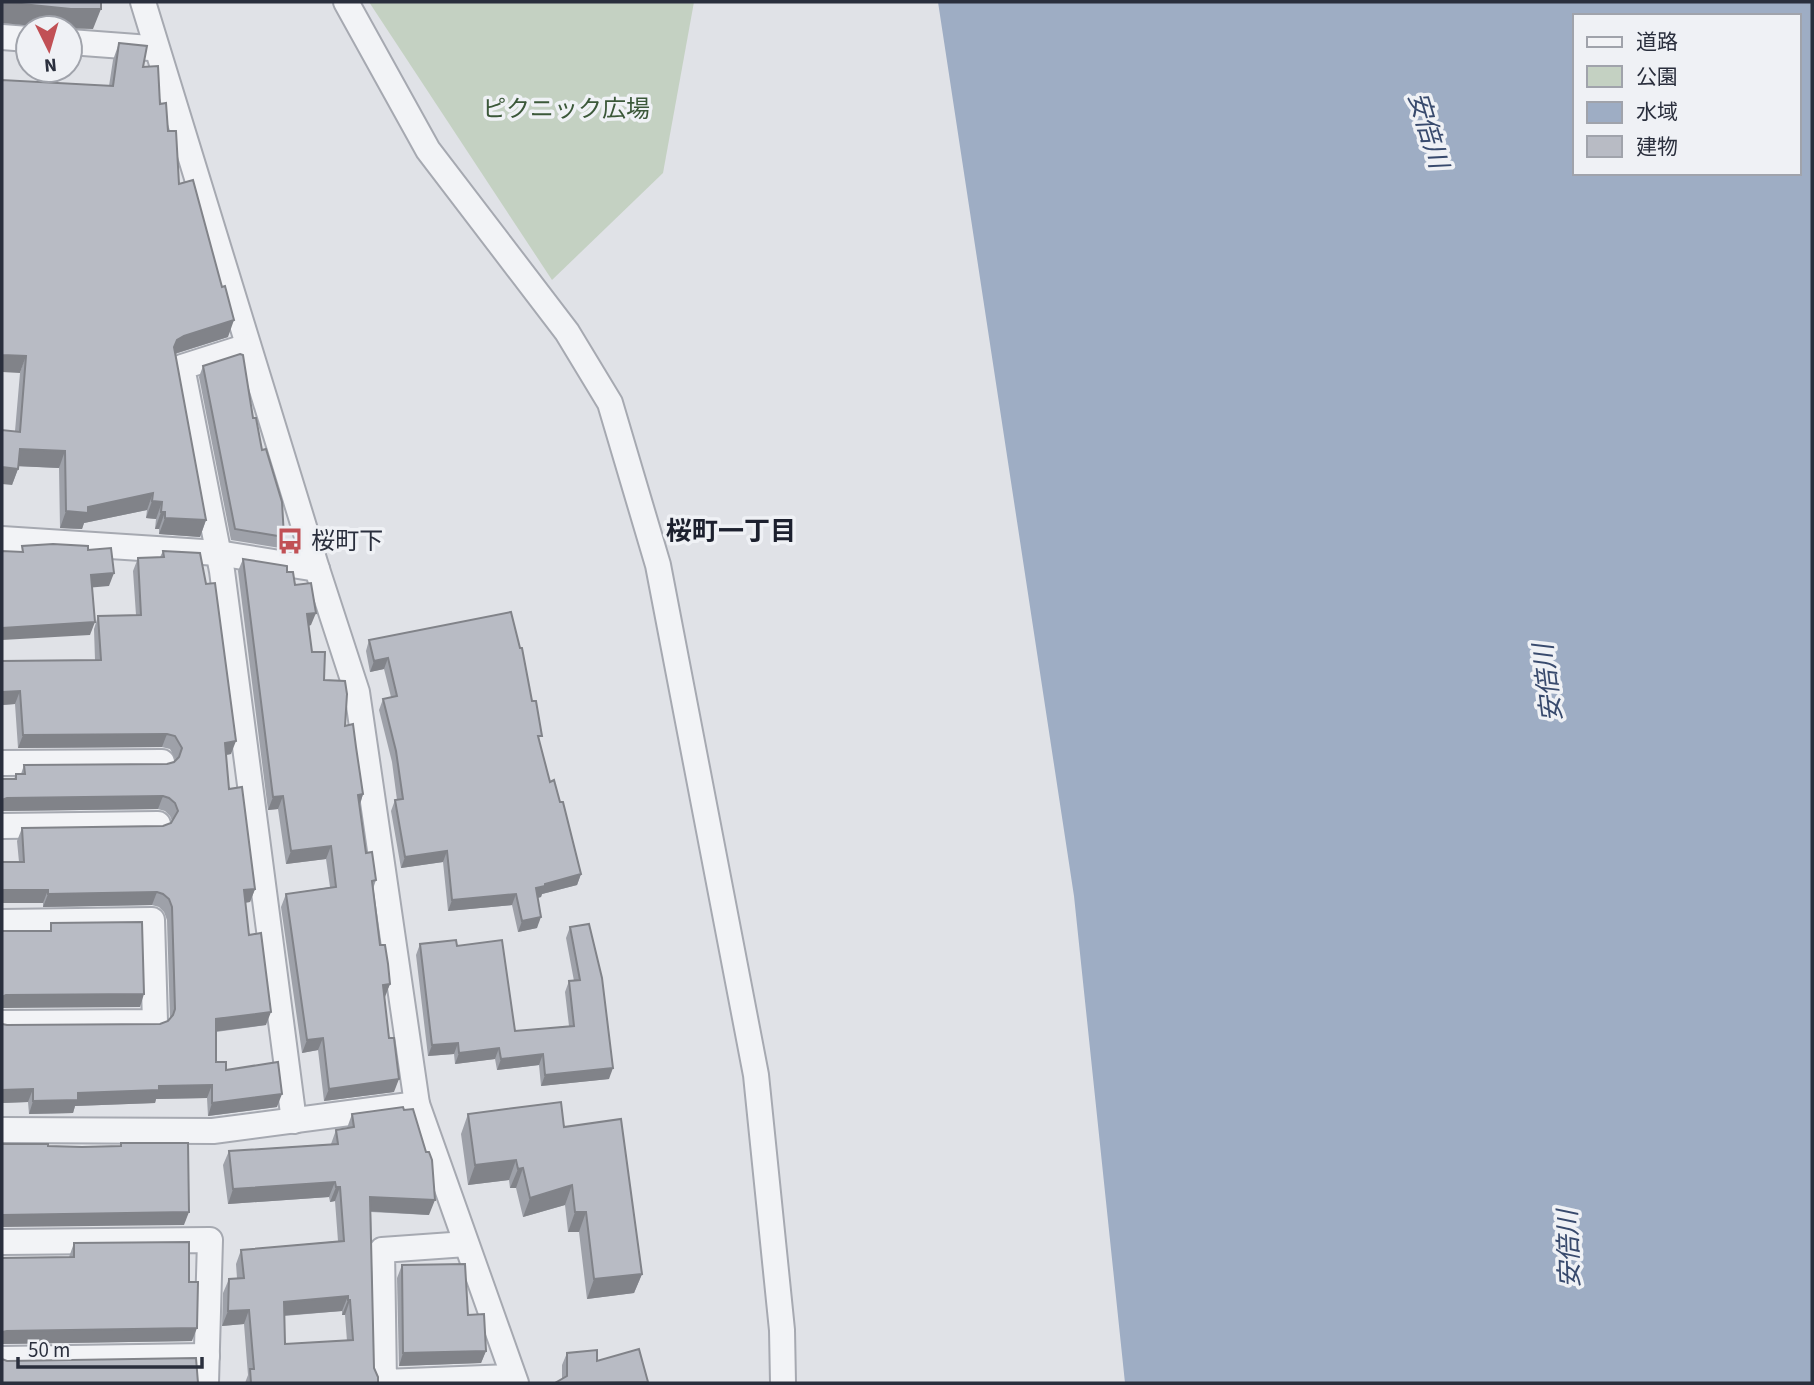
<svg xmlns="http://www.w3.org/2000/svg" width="1814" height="1385" font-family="'Source Sans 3','Noto Sans JP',sans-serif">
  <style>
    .green { fill: #c4d1c2 }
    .water { fill: #9eadc4; fill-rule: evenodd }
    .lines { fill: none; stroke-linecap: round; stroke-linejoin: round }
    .minor-casing { stroke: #a6a9b1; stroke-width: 28 }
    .minor { stroke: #f2f3f6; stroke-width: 24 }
    .wall { fill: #9ea1a9; fill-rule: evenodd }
    .shaded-wall { fill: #818389 }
    .building { fill: #b8bbc4; stroke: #818389; stroke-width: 2; fill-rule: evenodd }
    .labels { text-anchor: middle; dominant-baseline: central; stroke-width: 7; stroke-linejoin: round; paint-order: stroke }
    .park-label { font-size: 24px; fill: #3b5839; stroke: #eff1f5 }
    .poi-label { font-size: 24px; fill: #2a2f3d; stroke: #eff1f5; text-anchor: start }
    .water-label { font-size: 26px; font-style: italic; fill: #384a6d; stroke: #eff1f5 }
    .neighbourhood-label { font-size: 26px; font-weight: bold; fill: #1c202e; stroke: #eff1f5 }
  </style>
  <rect width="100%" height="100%" fill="#e0e2e7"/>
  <polygon class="green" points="369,2 694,2 663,173 552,280"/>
  <path class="water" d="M938 2H1812V1383H1125L1074 896ZM1574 16H1798V173H1574Z"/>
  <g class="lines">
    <g class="minor-casing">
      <g id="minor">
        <polyline points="143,2 317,569 357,692 417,1104 516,1383"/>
        <polyline points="346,2 428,150 567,332 610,403 658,565 756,1075 782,1330 783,1383"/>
        <polyline points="2,37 28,39"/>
        <polyline points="70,42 150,48"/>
        <polyline points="248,346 182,367 222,571 294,1121"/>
        <polyline points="2,539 218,553 317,569"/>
        <polyline points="2,763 162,762"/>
        <polyline points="2,826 158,824"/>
        <polyline points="2,922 152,920 155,1022 2,1023"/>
        <polyline points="2,1130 213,1131 417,1104"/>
        <polyline points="2,1242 210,1240 206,1383"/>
        <polyline points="466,1244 382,1250 384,1382 513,1377"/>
        <polyline points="2,1359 207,1356"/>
      </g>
    </g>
    <use href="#minor" class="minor"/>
  </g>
  <g class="wall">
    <polygon points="119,43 143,67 160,104 168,131 179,184 228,337 175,354 206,520 200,537 159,534 159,529 155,529 156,519 146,518 147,510 84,523 82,529 60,528 59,468 19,466 12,485 15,431 20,373 109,86 113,60"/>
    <polygon points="203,366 253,418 284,537 280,548 231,540 199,377"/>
    <polygon points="163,551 231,754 226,755 229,789 255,889 250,902 245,903 249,935 266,1025 216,1032 216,1062 277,1107 208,1116 207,1098 156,1099 155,1103 75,1106 73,1113 29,1114 28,1102 2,1103 2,1024 7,1025 160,1024 168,1021 170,1019 167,920 164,912 159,907 152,905 43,907 43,903 19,862 17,841 22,828 163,826 171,823 172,821 170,816 165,811 158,809 2,811 16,774 21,774 24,765 167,764 174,762 176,760 170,749 162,747 18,748 15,704 2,705 2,661 95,660 94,629 98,616 136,615 133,571 138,558 160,557"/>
    <polygon points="243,559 287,572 295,585 311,625 309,626 312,652 345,726 363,794 360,805 366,853 376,880 373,889 380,945 390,984 384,997 394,1092 324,1101 318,1050 302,1053 281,907 286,894 330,887 326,859 286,864 278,809 268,810 238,571"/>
    <polygon points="369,640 539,743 550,782 581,874 577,885 542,894 541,897 538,898 537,928 518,932 512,905 448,911 443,862 401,868 391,811 395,800 397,800 392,762 379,710 383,699 391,697 384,669 370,672 366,651"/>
    <polygon points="570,927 609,1079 541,1086 539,1065 497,1070 495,1059 455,1064 454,1054 428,1056 416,955 420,944 457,946 515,1031 569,1026 565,992 569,981 574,981 566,938"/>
    <path d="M352 1114 429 1215 371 1212 374 1368 378 1383H245L248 1375 244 1324 222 1326 223 1293 229 1279 237 1278 236 1264 241 1250 338 1241 335 1201 330 1202 329 1197 228 1204 223 1165 229 1151 331 1144 336 1130 347 1128ZM342 1311V1315H345L347 1341 285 1344 284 1316Z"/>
    <polygon points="468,1114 564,1127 642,1274 634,1293 587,1299 579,1232 568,1232 565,1205 523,1217 516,1188 510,1188 509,1180 468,1185 461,1134"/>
    <polygon points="74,1243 189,1282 192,1341 2,1344 69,1257"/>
    <polygon points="402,1265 468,1315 486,1351 481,1363 399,1366 397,1278"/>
    <polygon points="567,1353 597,1361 562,1379 562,1365"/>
  </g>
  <g class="shaded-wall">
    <polygon points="2,2 101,9 93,29 55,28 2,23"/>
    <polygon points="234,320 228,337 177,353 171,357 174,347 177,340 184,336"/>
    <polygon points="2,355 26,356 20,373 2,372"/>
    <polygon points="20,449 65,451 59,468 14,466"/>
    <polygon points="2,467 18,469 12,485 2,484"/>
    <polygon points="153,493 147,510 84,523 82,529 60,528 66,511"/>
    <polygon points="152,501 162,502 156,519 146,518"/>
    <polygon points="161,512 165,512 159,529 155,529"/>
    <polygon points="165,518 206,520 200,537 159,534"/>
    <polygon points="114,573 109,586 86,588 91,575"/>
    <polygon points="316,613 311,625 303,626 307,614"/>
    <polygon points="95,622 90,635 2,640 2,628"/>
    <polygon points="388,658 384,669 370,672 374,661"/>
    <polygon points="20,691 15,704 2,705 2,692"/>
    <polygon points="167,734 162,747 18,748 23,735"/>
    <polygon points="236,741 231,754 220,756 225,743"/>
    <polygon points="363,794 359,807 358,795"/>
    <polygon points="163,796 158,809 2,811 2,800 7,798"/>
    <polygon points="283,796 278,809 268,810 273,797"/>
    <polygon points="331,846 326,859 286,864 291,851"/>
    <polygon points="447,851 443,862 401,868 405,857"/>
    <polygon points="581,874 577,885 542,894 541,897 532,899 536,888 545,884"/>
    <polygon points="255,889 250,902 239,903 244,890"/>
    <polygon points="2,890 48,890 43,903 2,903"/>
    <polygon points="157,892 152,905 43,907 48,894"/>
    <polygon points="516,894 512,905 448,911 452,900"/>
    <polygon points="541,917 537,928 518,932 522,921"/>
    <polygon points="390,984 385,997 378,998 383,985"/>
    <polygon points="144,994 140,1007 2,1008 2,997 6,995"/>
    <polygon points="271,1012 266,1025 211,1032 216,1019"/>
    <polygon points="323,1038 318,1050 302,1053 307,1040"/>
    <polygon points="458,1043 454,1054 428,1056 432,1045"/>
    <polygon points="499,1048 495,1059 455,1064 459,1053"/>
    <polygon points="543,1054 539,1065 497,1070 501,1059"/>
    <polygon points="613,1068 609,1079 541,1086 545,1075"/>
    <polygon points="399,1079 394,1092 324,1101 329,1089"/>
    <polygon points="212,1085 207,1098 156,1099 155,1103 75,1106 73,1113 29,1114 33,1101 78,1093 159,1086"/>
    <polygon points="33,1089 28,1102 2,1103 2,1090"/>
    <polygon points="282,1094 277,1107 208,1116 212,1103"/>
    <polygon points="516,1160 509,1180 468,1185 475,1165"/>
    <polygon points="523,1168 516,1188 510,1188 518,1169"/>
    <polygon points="335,1182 329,1197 228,1204 233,1189"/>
    <polygon points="572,1185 565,1205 523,1217 530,1198"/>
    <polygon points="336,1187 340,1187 335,1201 330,1202"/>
    <polygon points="370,1197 435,1200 429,1215 365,1211"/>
    <polygon points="189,1212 184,1225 2,1227 2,1215 7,1214"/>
    <polygon points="575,1212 586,1212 579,1232 568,1232"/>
    <polygon points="642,1274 634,1293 587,1299 594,1279"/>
    <polygon points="348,1296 342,1311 278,1316 284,1302"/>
    <polygon points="348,1300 350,1300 345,1315 342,1315"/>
    <polygon points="249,1310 244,1324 222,1326 228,1311"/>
    <polygon points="197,1328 192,1341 2,1344 2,1332 7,1331"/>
    <polygon points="486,1351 481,1363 399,1366 403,1353"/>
  </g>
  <g class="building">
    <polygon points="2,2 101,2 101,9 71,9"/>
    <polygon points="119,43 147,46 143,67 158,66 160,104 166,103 168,131 176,131 179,184 193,180 222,287 225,286 234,320 184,336 177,340 174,347 206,520 165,518 165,512 161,512 162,502 152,501 153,493 88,507 88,513 66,511 65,451 20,449 18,469 2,467 2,430 20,432 26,356 2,355 2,80 113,86"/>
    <polygon points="240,354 243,355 253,418 256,418 262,450 266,449 282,502 284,537 235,529 203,366"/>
    <polygon points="53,544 88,546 88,550 111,548 114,573 91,575 95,622 2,628 2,551 23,552 22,546"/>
    <polygon points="163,551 200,553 206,584 215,583 236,741 225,743 229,789 242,787 255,889 244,890 249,935 261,933 271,1012 216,1019 216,1062 226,1062 226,1070 278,1062 282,1094 212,1103 212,1085 159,1086 159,1090 78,1093 78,1100 33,1101 33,1089 2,1090 2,1024 7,1025 160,1024 168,1021 173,1015 175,1009 172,907 169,899 163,894 157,892 48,894 48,890 2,890 2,862 24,862 22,828 163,826 171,823 178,811 175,803 169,798 163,796 7,798 2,800 2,779 16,779 16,774 25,774 24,765 167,764 174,762 179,757 182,748 175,736 167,734 23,735 20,691 2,692 2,661 101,660 98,616 141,615 138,558 164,557"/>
    <polygon points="243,559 287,566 287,572 293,572 295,585 311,583 316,613 307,614 312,652 325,652 324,680 345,681 347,694 345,726 353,724 356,747 363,794 358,795 366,853 372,852 376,880 372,881 380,945 385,945 388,964 390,984 383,985 389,1038 394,1038 399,1079 329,1089 323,1038 307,1040 286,894 336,887 331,846 291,851 283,796 273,797"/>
    <polygon points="511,612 520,648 522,648 532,701 536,701 542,736 538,736 550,782 554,780 560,802 563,802 581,874 545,884 545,886 536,888 541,917 522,921 516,894 452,900 447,851 405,857 395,800 403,799 396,751 383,699 397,696 388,658 374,661 369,640"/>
    <polygon points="142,922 144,994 6,995 2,997 2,931 51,931 51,923"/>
    <polygon points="589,924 602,978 613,1068 545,1075 543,1054 501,1059 499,1048 459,1053 458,1043 432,1045 420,944 456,940 457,946 502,940 515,1031 574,1026 569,981 580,980 570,927"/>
    <polygon points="561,1102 564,1127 621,1119 642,1274 594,1279 586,1212 575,1212 572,1185 530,1198 523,1168 518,1169 516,1160 475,1165 468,1114"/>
    <path d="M403 1107 404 1110 413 1109 426 1152H429L432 1160 435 1200 370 1197 374 1368 378 1377V1383H251L250 1369H254L249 1310 228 1311 229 1279 244 1278 241 1250 344 1241 340 1187H336L335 1182 233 1189 229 1151 338 1144 336 1130 354 1127 352 1114ZM348 1296V1300H350L353 1340 285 1344 284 1302Z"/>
    <polygon points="121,1143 188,1143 189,1212 2,1215 2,1144 48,1144 48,1146 82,1147 121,1146"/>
    <polygon points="189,1242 189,1282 198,1282 197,1328 7,1331 2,1332 2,1258 74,1257 74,1243"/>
    <polygon points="465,1264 468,1315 484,1314 486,1351 403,1353 402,1265"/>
    <polygon points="639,1349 648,1382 555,1383 567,1376 567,1353 597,1350 597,1361"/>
    <polygon points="196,1358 198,1383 2,1383 2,1359 7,1361"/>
  </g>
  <defs>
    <g id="bus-bare" transform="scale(2.1)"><path d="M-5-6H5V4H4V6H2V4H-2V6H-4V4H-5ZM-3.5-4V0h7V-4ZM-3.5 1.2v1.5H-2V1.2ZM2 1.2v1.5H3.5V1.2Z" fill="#c15055" stroke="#eff1f5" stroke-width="2.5" paint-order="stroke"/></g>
  </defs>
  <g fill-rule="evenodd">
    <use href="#bus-bare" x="290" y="541"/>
  </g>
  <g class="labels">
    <g class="park-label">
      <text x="566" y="109">ピクニック広場</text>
    </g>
    <g class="poi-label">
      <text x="311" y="541">桜町下</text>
    </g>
    <g class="water-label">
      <text transform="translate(1428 130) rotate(73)">安倍川</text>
      <text transform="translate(1548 683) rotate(-97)">安倍川</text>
      <text transform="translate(1569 1249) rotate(-92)">安倍川</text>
    </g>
    <g class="neighbourhood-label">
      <text x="731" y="531">桜町一丁目</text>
    </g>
  </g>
  <rect width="1814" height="1385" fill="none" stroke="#2a2f3d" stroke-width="7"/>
  <rect x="1573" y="14" width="228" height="161" fill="#eff1f5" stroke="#a0a3ab" stroke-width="2"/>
  <rect x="1587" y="37" width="35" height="10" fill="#f2f3f6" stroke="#a0a3ab" stroke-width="2"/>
  <text x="1636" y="49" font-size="21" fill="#2a2f3d">道路</text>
  <rect x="1587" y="66" width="35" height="21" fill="#c4d1c2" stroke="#a0a3ab" stroke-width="2"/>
  <text x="1636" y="84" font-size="21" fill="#2a2f3d">公園</text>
  <rect x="1587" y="102" width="35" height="21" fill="#9eadc4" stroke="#a0a3ab" stroke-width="2"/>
  <text x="1636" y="119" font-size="21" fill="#2a2f3d">水域</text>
  <rect x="1587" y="136" width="35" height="21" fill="#b8bbc4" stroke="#a0a3ab" stroke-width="2"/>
  <text x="1636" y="154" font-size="21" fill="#2a2f3d">建物</text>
  <g transform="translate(49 49) rotate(175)"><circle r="33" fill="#eff1f5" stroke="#a0a3ab" stroke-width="2"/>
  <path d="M0-5L12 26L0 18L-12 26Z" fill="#c15055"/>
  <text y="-10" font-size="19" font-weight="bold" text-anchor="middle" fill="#2a2f3d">N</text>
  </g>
  <path d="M18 1357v10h184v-10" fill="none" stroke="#2a2f3d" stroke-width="3.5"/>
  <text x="28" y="1357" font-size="21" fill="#2a2f3d" stroke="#eff1f5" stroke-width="5" paint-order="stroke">50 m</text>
</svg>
